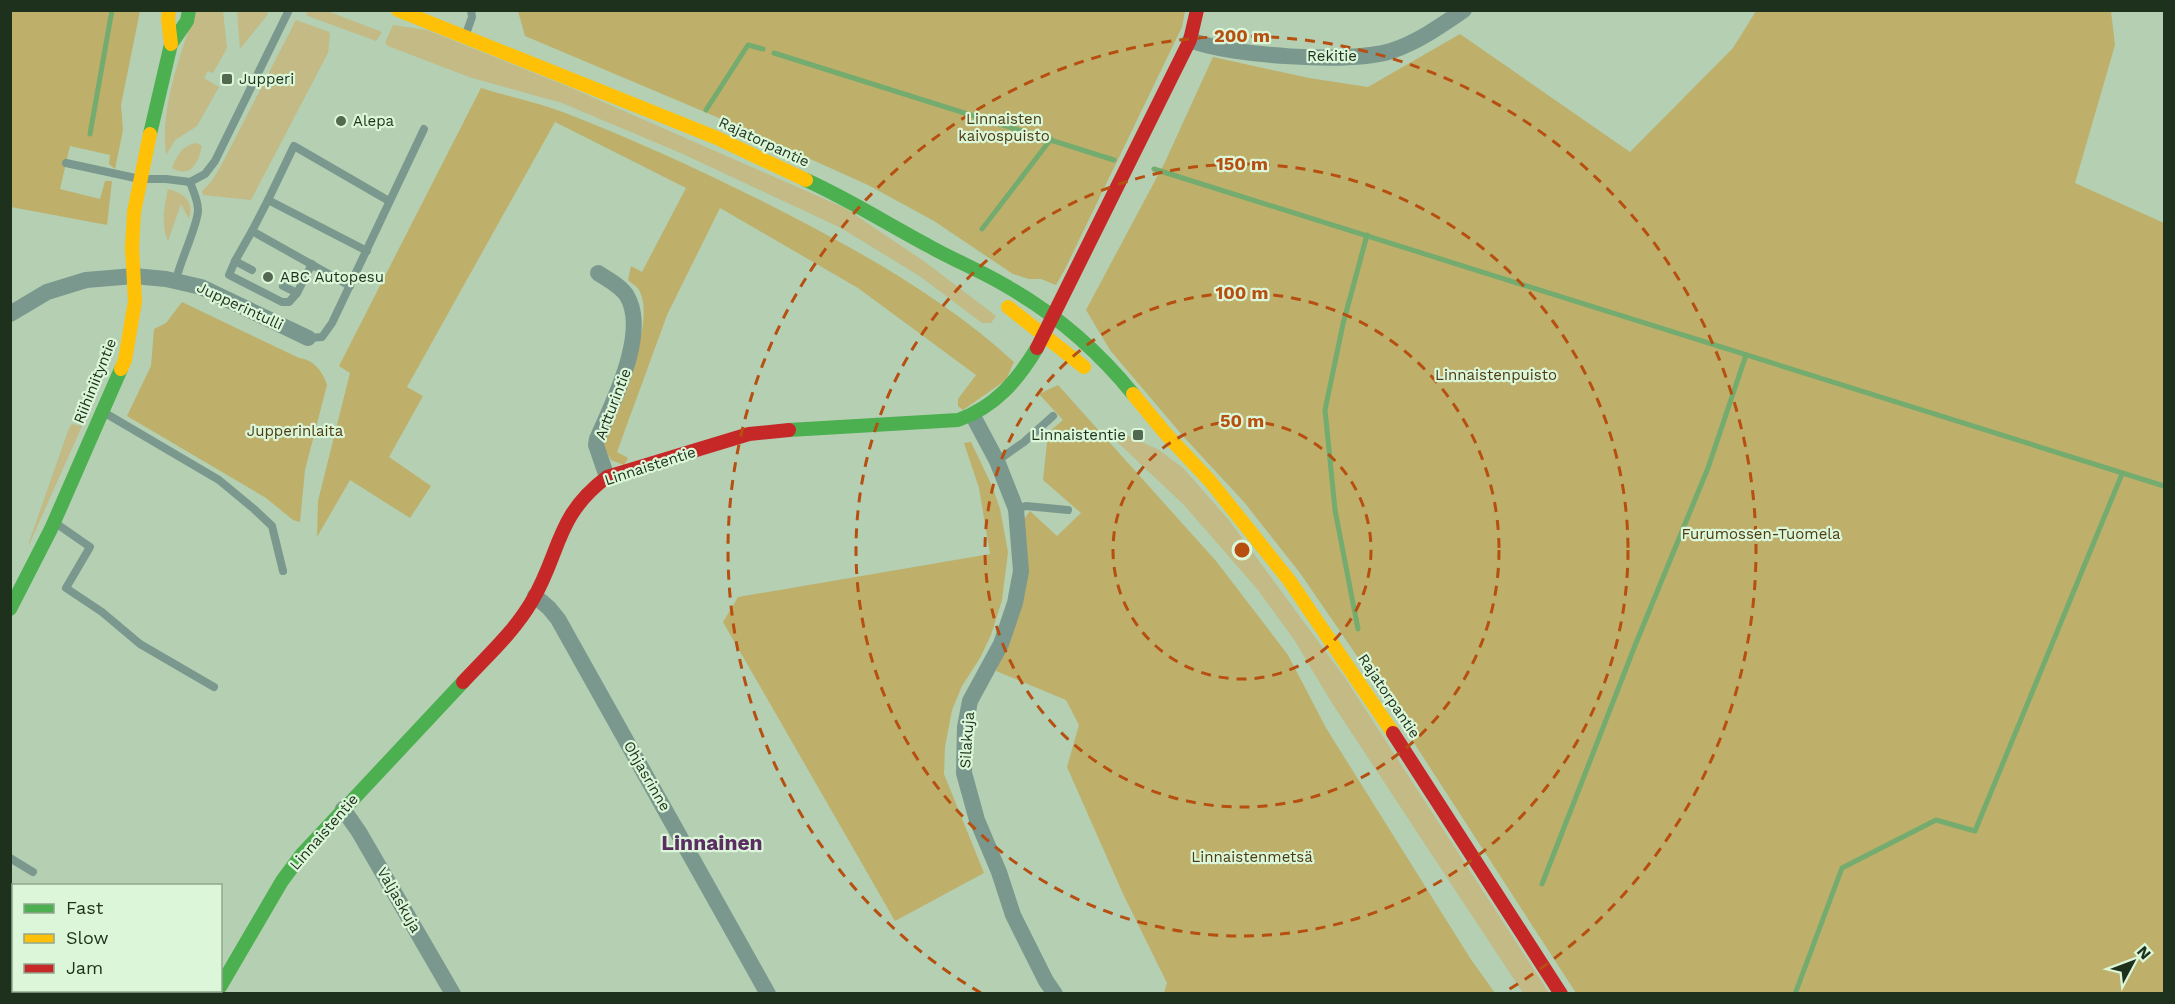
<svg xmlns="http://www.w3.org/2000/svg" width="2175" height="1004" font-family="'Work Sans',sans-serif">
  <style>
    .green { fill: #c3ba85 }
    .forest { fill: #beb06a }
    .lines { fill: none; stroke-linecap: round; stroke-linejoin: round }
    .stream { stroke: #74ab6f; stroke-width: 5 }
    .lane { stroke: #7a988e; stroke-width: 8 }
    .street { stroke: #7a988e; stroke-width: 16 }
    .fast { stroke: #4caf50; stroke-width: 14 }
    .slow { stroke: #ffc107; stroke-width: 14 }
    .jam { stroke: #c62828; stroke-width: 14 }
    .ring { fill: none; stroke: #b64f10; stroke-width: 3; stroke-dasharray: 10 8 }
    .poi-dot { fill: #526850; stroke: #dcf6d9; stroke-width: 2 }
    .labels { text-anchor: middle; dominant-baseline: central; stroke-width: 4.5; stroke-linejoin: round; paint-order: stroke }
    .street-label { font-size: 15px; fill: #1e311c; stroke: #dcf6d9 }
    .poi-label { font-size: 15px; fill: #1e311c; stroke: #dcf6d9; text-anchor: start }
    .park-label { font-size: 15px; fill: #4e3a11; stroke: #dcf6d9 }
    .district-label { font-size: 21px; font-weight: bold; fill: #5b2e62; stroke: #dcf6d9 }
    .centre { fill: #b64f10; stroke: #dcf6d9; stroke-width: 3 }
    .ring-label { font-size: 18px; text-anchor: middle; font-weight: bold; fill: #b64f10; stroke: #dcf6d9; stroke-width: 4.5; stroke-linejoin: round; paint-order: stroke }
  </style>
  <rect width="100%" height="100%" fill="#b4cfb2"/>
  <g class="green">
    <polygon points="309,10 327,11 382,32 376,41 308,16 306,14"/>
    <path d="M223 11 227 48 213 73 208 71 204 78 219 87 197 126 175 140 166 155C160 108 180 56 195 12Z"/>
    <polygon points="237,11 266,11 268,14 240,49"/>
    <polygon points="296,20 329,32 330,34 328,53 251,200 203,195 202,191 211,182 222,164"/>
    <polygon points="393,25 427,30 569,87 845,208 925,262 996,316 991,323 982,323 921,277 841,228 683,154 562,103 469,77 388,46 385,43"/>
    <path d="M196 143 202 146C199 162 191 179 172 168 176 155 184 145 196 143Z"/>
    <path d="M168 189C183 193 195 201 189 219L181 204 168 241C161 224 164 207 168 189Z"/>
    <polygon points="72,424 82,426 29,545 29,542 69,428"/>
    <polygon points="1120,432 1159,450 1183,468 1228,519 1345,678 1549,993 1523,993 1330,700 1295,641 1258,590 1184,505 1113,438"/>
  </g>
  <g class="forest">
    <polygon points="10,11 140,11 121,105 123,130 115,169 109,164 110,155 70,146 60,189 100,199 105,181 112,181 107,225 11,207"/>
    <polygon points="518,11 1185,11 1182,27 1065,269 1056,285 1041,279 1029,279 1013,274 934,221 868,185 719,118 525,36"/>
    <polygon points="1756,11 2111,11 2115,45 2075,183 2164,223 2164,993 1576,993 1370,675 1300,573 1244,502 1182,435 1110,350 1086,310 1165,162 1213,57 1309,78 1368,87 1460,34 1630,152 1733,48"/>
    <path d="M481 88C509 97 540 103 568 114 647 145 724 181 799 220 875 260 951 304 1014 362L1006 380 963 410 958 406V399L976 375 858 288 720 208 667 315 617 452 628 458 624 465 611 460 601 442C615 407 658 325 639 290 637 286 631 283 628 280L631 266 642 272 686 188 555 122 407 387 423 396 389 457 431 486 410 518 350 480 317 537 318 501 350 373 339 366Z"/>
    <path d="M182 302 299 358C314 360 322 370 327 385L305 470 300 522 293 520 266 498 127 416 151 366 154 329 166 323Z"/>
    <polygon points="1058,385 1216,561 1288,655 1326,728 1470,958 1495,993 1164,993 1167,983 1124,896 1067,767 1079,725 1066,700 996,671 1019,615 1024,519 1030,511 1057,536 1081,513 1043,480 1048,433 1063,420 1039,394"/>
    <polygon points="971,442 993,488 1000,509 1008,552 1002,600 991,635 980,658 962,686 952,710 945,747 944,774 984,873 895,921 723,622 738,597 990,554 979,488 964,443"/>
  </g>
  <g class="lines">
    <g class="stream">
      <polyline points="774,53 1114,160"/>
      <polyline points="706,110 748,45 763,49"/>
      <polyline points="90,134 112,10"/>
      <polyline points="1154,169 2164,486"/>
      <polyline points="982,229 1051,139"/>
      <polyline points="1358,629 1335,510 1325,410 1343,324 1367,235"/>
      <polyline points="1542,884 1636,643 1708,468 1746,355"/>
      <polyline points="1795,994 1842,868 1936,820 1975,831 2122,474"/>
    </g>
    <g class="lane">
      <polyline points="466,34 472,17 471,10"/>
      <polyline points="66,163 140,179 166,179 190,182 205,174 215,161 289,10"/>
      <polyline points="268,200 252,231 350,286"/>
      <polyline points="252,231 235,261 252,270"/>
      <polyline points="367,251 268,200 294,146 389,201"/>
      <polyline points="235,261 229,275 282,302 289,302 297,293"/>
      <path d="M176 280C180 261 198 225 198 210 198 200 193 191 190 182"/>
      <polyline points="283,286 297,293 312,264"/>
      <polyline points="308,338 322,337 332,323 424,129"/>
      <polyline points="105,413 219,480 254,509 272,526 283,571"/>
      <polyline points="997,461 1024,442 1053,416"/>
      <polyline points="1016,509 1026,506 1068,510"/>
      <polyline points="57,524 90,547 66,588 102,612 140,644 214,687"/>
      <polyline points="10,858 33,872"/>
    </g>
    <g class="street">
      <path d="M1190 40C1230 56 1350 64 1391 51 1418 42 1442 25 1464 10"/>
      <path d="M598 273C607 279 621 286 627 296 649 333 612 404 597 439L596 445 607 477"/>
      <polyline points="10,314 47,292 86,280 134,276 166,279 201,287 308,338"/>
      <polyline points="973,416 997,461 1016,509 1021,571 1015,603 1001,644 970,701 965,727 964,773 977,820 999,872 1013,915 1046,981 1055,994"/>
      <polyline points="535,596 549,608 558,619 768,994"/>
      <polyline points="343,809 359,832 453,994"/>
    </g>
    <g class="fast">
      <polyline points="150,134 171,44 187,21 189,10"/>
      <path d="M806 180C848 199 886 223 927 245 953 260 982 271 1008 287 1055 314 1099 352 1133 394"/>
      <path d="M789 430 958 420C995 407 1017 381 1037 348"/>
      <polyline points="10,609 51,529 121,369"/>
      <polyline points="220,987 282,881 302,854 463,682"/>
    </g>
    <g class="slow">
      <polyline points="169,10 168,19 171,44"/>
      <polyline points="398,10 717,138 806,180"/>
      <polyline points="1008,307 1084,367"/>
      <polyline points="121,369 125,360 135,301 132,248 134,212 150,134"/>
      <polyline points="1133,394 1166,434 1210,481 1289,580 1393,733"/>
    </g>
    <g class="jam">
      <polyline points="1037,348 1190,40 1197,10"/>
      <path d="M463 682C487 656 514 632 532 601 561 552 555 516 607 477L749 434 789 430"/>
      <polyline points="1393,733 1561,994"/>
    </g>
  </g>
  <g class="ring">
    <circle cx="1242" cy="550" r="129"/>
    <circle cx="1242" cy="550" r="257"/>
    <circle cx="1242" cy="550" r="386"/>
    <path d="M981 993A514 514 0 1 1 1503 993"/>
  </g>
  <g class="poi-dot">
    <rect x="221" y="73" width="12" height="12" rx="3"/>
    <circle cx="341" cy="121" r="6"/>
    <circle cx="268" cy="277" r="6"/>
    <rect x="1132" y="429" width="12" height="12" rx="3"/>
  </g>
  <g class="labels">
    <g class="street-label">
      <text x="1332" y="56">Rekitie</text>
      <text transform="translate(764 142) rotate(25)">Rajatorpantie</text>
      <text transform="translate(240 306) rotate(25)">Jupperintulli</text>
      <text transform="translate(95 381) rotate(-68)">Riihiniityntie</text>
      <text transform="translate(613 404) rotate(-69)">Artturintie</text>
      <text transform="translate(650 466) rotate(-18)">Linnaistentie</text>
      <text transform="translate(1389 696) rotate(56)">Rajatorpantie</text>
      <text transform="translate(967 740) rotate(-86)">Silakuja</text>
      <text transform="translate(647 776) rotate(60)">Ohjasrinne</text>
      <text transform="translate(324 832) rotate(-49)">Linnaistentie</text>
      <text transform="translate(399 900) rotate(60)">Valjaskuja</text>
    </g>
    <g class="poi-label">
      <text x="239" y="79">Jupperi</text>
      <text x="353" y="121">Alepa</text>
      <text x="280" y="277">ABC Autopesu</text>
      <text x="1126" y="435" text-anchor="end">Linnaistentie</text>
    </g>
    <g class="park-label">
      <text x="1004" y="119">Linnaisten<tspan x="1004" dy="17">kaivospuisto</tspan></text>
      <text x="1496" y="375">Linnaistenpuisto</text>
      <text x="295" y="431">Jupperinlaita</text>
      <text x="1761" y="534">Furumossen-Tuomela</text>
      <text x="1252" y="857">Linnaistenmetsä</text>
    </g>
    <g class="district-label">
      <text x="712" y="842">Linnainen</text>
    </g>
  </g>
  <circle cx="1242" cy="550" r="9" class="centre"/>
  <g class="ring-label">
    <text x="1242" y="42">200 m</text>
    <text x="1242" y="170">150 m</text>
    <text x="1242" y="299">100 m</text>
    <text x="1242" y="427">50 m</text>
  </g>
  <rect width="2175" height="1004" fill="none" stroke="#1e311c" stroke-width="24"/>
  <rect x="12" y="884" width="210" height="108" fill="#dcf6d9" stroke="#90a78d" stroke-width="1.5"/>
  <rect x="24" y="904" width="30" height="9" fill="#4caf50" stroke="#90a78d" stroke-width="1.5"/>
  <text x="66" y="914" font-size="18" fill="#1e311c">Fast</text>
  <rect x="24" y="934" width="30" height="9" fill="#ffc107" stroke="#90a78d" stroke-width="1.5"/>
  <text x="66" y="944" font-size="18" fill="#1e311c">Slow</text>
  <rect x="24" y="964" width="30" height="9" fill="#c62828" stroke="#90a78d" stroke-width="1.5"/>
  <text x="66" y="974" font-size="18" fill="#1e311c">Jam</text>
  <g transform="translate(2133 962) rotate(49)" stroke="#dcf6d9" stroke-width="4.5" paint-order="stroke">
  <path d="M0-4.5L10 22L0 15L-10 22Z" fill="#1e311c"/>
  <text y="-9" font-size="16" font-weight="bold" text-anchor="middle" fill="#1e311c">N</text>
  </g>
</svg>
